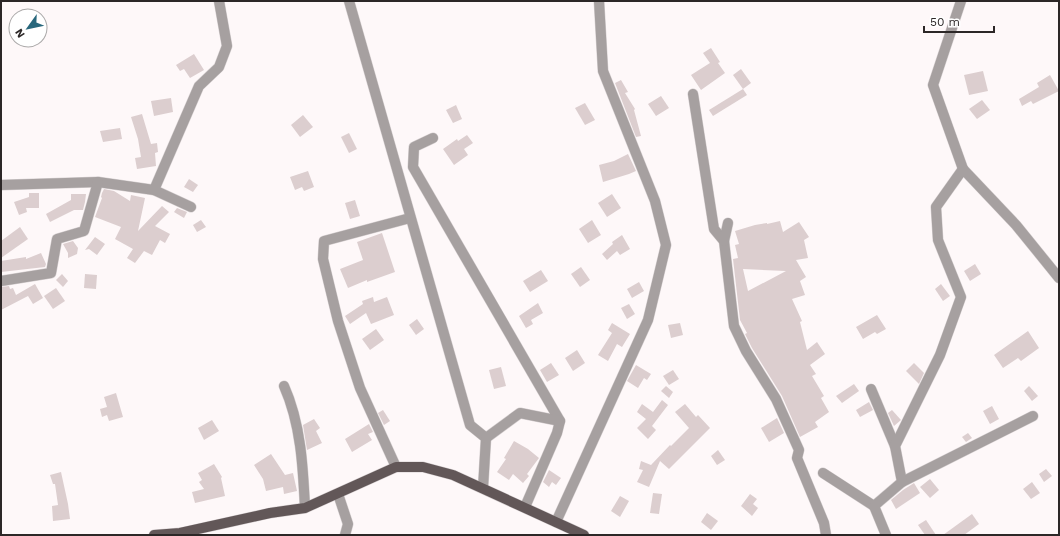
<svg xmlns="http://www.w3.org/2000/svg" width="1060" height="536" font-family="'Work Sans',sans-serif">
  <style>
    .building { fill: #dccecf; fill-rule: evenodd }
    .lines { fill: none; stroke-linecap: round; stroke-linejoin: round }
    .minor-casing { stroke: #d8d2d3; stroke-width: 11 }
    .major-casing { stroke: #d8d2d3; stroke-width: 11 }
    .minor { stroke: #a6a0a0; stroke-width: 10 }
    .major { stroke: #625758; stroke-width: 10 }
  </style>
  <rect width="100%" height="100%" fill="#fef8f9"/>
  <g class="building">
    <polygon points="711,48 720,62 718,63 725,73 701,90 691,75 710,63 703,53"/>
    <polygon points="194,54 204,70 190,78 184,69 180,71 176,65"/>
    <polygon points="741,69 751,83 743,89 733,75"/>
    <polygon points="983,71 988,91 969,95 964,75"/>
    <polygon points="1050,75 1059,91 1033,104 1031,101 1022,106 1019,99 1039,87 1037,83"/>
    <polygon points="621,80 628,92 625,93 635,109 634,110 641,136 636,137 615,83"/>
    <polygon points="743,89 747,95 713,116 709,110"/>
    <polygon points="661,96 669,108 656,116 648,104"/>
    <polygon points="171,98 173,112 154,116 151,101"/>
    <polygon points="982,100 990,110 977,119 969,109"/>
    <polygon points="585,103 595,120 585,125 575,108"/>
    <polygon points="456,105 462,119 453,123 446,110"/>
    <polygon points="142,114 151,144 157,143 158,152 155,153 156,166 137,169 135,158 141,157 138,139 131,117"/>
    <polygon points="303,115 313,127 300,137 291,125"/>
    <polygon points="120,128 122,139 103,142 100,131"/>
    <polygon points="349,133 357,149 349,153 341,137"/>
    <polygon points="467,135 473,143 464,149 468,155 454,165 443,149 457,139 458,141"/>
    <polygon points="628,154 636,171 629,174 603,182 599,165 614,161"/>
    <polygon points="308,171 314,187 304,191 302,187 295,190 290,177"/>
    <polygon points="189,179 198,185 193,192 184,187"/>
    <polygon points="104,189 114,191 130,201 131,195 145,198 138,231 162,206 169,212 155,226 170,234 165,243 160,240 152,255 144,251 135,263 127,258 133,249 115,239 121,227 95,217 102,198 101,197 102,193"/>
    <polygon points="29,193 39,193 39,208 26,208 27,212 19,215 14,202 29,197"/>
    <polygon points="71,194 86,194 85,202 83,210 74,210 50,222 46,214 71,200"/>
    <polygon points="612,194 621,208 607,217 598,203"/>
    <polygon points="355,200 360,216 350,219 345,203"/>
    <polygon points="177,208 187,212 184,218 174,212"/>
    <polygon points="201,220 206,227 197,232 193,225"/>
    <polygon points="592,220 601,235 588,243 579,229"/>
    <path d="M780 221 783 232 799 222 809 237 804 240 808 258 796 260 806 277 800 281 805 295 792 299 802 321 800 322 807 350 817 342 825 354 810 365 816 374 812 376 824 396 821 398 829 412 815 422 818 427 800 437 782 396 752 348 745 334 747 333 740 320 733 259 738 258 735 245 739 244 735 231 755 225 767 223V224ZM743 269 786 271 748 291Z"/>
    <polygon points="20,227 28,239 1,258 1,241"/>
    <polygon points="382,233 395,272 367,282 367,280 348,288 340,269 363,260 357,242"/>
    <polygon points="622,235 630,249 620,255 617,251 607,260 602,254 613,244 612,242"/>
    <polygon points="95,237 105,244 97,255 89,249 85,250"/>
    <polygon points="73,241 78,248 77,254 68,258 68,253 63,244"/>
    <polygon points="41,253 46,264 45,267 1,272 1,261 26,257 26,259"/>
    <polygon points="975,264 981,274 970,281 964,271"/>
    <polygon points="581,267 590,280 580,287 571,274"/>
    <polygon points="541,270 548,281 530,292 523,281"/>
    <polygon points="62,274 68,281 63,287 56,280"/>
    <polygon points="85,274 97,275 96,289 84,288"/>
    <polygon points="639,282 644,291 632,298 627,289"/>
    <polygon points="35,284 43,298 33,304 28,296 1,310 1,287 9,286 10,289 13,288 16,295"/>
    <polygon points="941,284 950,296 943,301 935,289"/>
    <polygon points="56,288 65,301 53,309 44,296"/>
    <polygon points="373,297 374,302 387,297 394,315 371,324 366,313 350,324 345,316 363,304 362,301"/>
    <polygon points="538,303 543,313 531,320 533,324 526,328 519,316"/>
    <polygon points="629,304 635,314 627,319 621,308"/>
    <polygon points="877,315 886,329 877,334 875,332 863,339 856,327"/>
    <polygon points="417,319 424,329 416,335 409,325"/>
    <polygon points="612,323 630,334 622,347 617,344 608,361 598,355 612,333 608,330"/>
    <polygon points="680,323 683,335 671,338 668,325"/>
    <polygon points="376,329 384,340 370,350 362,339"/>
    <polygon points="1028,331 1039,348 1021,361 1018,358 1003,368 994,355"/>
    <polygon points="577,350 585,363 573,371 565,358"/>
    <polygon points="551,363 559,375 547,382 540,370"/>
    <polygon points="914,363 924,373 919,384 906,371"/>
    <polygon points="636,365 651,374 647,380 644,378 638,388 627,381"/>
    <polygon points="501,367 506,386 494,389 489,370"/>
    <polygon points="673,370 679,379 669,385 663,376"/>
    <polygon points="854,384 859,391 842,403 836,396"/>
    <polygon points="666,386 673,392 669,398 661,391"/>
    <polygon points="1029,386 1038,396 1032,401 1024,391"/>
    <polygon points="116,393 123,417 109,421 107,415 102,417 100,409 107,407 104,397"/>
    <polygon points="662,400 668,405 652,426 656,430 648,439 637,428 646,419 637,412 642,404 653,412"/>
    <polygon points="869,402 873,410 860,417 856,410"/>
    <polygon points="685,404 696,417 698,415 710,428 669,469 660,461 649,487 637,482 643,470 639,469 641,461 651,465 670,445 671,446 689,428 675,412"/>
    <polygon points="992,406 999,419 990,424 983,411"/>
    <polygon points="383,410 390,421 384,425 378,413"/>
    <polygon points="892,410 901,420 894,426 888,413"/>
    <polygon points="777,418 784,433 769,442 761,428"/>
    <polygon points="314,419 320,428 316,431 322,443 307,450 303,425"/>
    <polygon points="212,420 219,431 204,440 198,428"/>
    <polygon points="369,424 373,432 368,434 372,440 352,452 345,439"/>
    <polygon points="968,433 972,438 966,442 962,437"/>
    <polygon points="514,441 528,449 539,458 527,474 529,476 523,483 513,474 509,480 497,472 506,459 504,458"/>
    <polygon points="718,450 725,460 717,465 711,456"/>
    <polygon points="271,454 285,475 293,473 297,491 284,494 283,487 266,491 263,479 254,465"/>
    <polygon points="214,464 222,477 221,478 225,496 195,503 192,492 204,489 199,482 202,480 198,473"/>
    <polygon points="1046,469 1052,476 1044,482 1039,474"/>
    <polygon points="549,470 561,478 556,485 552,482 549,487 543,482"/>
    <polygon points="61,472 68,504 70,519 53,521 52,506 58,505 55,484 53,484 50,475"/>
    <polygon points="930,479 939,490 930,498 920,487"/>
    <polygon points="1032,482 1040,493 1031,499 1023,489"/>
    <polygon points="914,483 920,493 896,509 891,500 903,490"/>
    <polygon points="653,493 662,494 659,514 650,513"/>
    <polygon points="750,494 757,499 753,504 758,508 752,516 741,506"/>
    <polygon points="620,496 629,501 620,517 611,511"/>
    <polygon points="707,513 718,521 711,530 701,522"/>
    <polygon points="972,514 979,524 964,535 943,535"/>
    <polygon points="926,520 936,535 925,535 918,525"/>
  </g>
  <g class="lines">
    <g class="minor-casing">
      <g id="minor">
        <polyline points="349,1 470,425 486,438 483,488"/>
        <polyline points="961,1 933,85 963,169"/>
        <polyline points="693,94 714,229 724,241 734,326 746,351 776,399 799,450 797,458 824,523 826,535"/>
        <polyline points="433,138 414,147 413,167 560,421 557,433 525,507"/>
        <polyline points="1,185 98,182 154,190 191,207"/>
        <polyline points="154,190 199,86 219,67 227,46 219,1"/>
        <polyline points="724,241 728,223"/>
        <polyline points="1,281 51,273 57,239 84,231 98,182"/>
        <path d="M284 386C301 424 303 467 305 508"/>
        <polyline points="871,389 895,446"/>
        <polyline points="486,438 520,413 560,421"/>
        <polyline points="396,467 360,388 338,321 323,259 324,241 410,218"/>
        <polyline points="823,473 874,506"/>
        <polyline points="902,482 1033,416"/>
        <polyline points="338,494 348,524 345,535"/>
        <polyline points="556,522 648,320 666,245 655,201 603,71 599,1"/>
        <polyline points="886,535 874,506 902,482 895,446 940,355 961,297 938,240 936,207 963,169 1016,225 1059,278"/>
      </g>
    </g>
    <g class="major-casing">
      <polyline id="major" points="154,535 180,533 270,513 305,508 396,467 423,467 453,475 584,535"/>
    </g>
    <use href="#minor" class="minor"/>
    <use href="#major" class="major"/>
  </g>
  <rect width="1060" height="536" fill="none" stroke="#2c2727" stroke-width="4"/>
  <g transform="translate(28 28) rotate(237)"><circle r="19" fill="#ffffff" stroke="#aba9a9"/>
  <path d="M0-3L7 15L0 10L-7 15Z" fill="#28677c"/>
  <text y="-6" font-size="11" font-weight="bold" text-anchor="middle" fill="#2c2727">N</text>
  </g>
  <path d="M924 26v6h70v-6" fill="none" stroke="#2c2727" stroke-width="2"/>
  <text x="930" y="26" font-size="12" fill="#2c2727" stroke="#ffffff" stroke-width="3" paint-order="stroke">50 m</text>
</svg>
